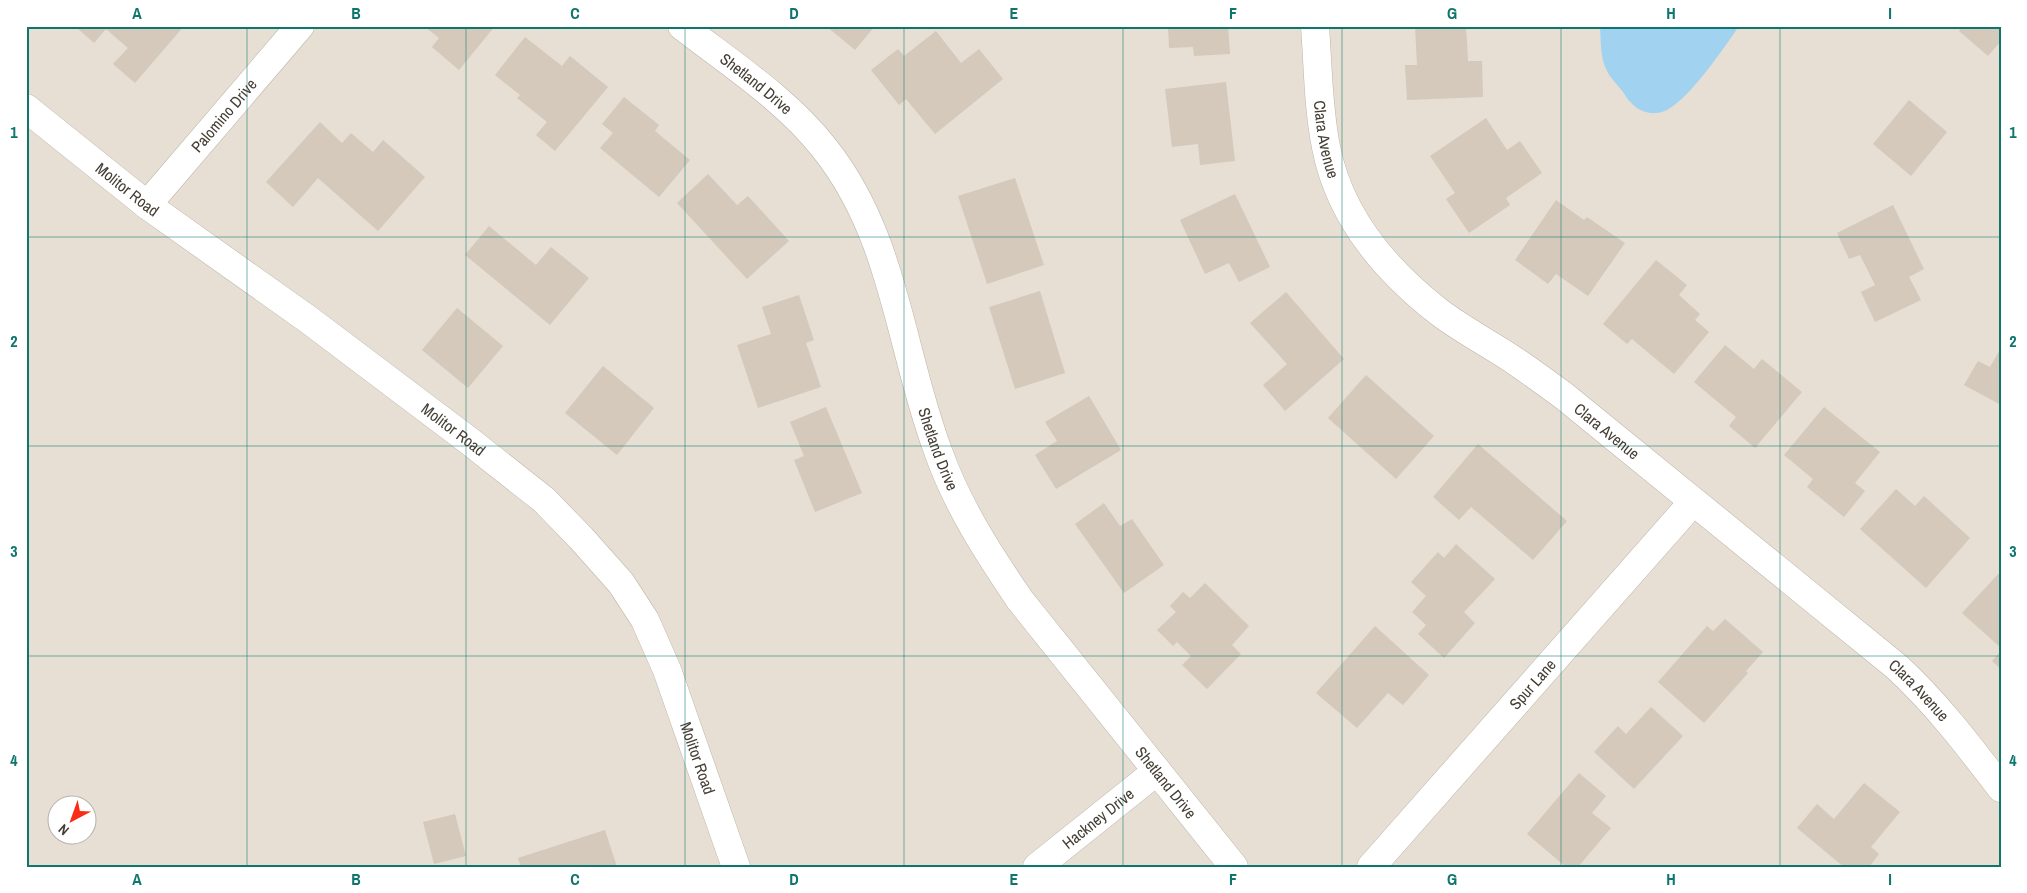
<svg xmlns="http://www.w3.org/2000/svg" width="2027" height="893" font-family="'Archivo Narrow',sans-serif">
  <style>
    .residential { fill: #e7dfd3; fill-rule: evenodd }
    .water { fill: #a1d3f0 }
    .building { fill: #d4c9ba }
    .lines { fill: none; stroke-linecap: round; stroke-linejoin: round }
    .minor-casing { stroke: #beb5a8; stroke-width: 29 }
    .minor { stroke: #fff; stroke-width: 28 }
    .grid { fill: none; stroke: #0f766e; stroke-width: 1; stroke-opacity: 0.55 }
    .labels { text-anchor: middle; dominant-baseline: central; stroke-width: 4; stroke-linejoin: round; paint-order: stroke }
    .street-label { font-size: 16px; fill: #453e35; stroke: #fff }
    .neatline { fill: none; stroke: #0f766e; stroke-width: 2 }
    .grid-label { font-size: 16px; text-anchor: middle; font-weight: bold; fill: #0f766e }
  </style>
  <rect width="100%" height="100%" fill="#f3eee5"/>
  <path class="residential" d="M26 26H2001V867H26ZM58 806H88V836H58Z"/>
  <path class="water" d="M1600 26H1739C1724 48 1690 98 1667 110 1648 119 1632 108 1623 92 1618 85 1611 79 1607 71 1600 58 1601 41 1600 26Z"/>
  <g class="building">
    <polygon points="76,26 184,26 135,83 113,64 128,48 106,29 94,43 76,27"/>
    <polygon points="424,26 495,26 459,70 432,47 439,38"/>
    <polygon points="826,26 875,26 855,50"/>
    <polygon points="1168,26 1228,26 1230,54 1194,56 1193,47 1169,48"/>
    <polygon points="1415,26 1466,26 1468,61 1482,61 1483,97 1407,100 1405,65 1417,65"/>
    <polygon points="1963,26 2001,26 2001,41 1988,56 1959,31"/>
    <polygon points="936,31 961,63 979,49 1003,79 935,134 906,99 899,105 871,70 898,49 904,56"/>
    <polygon points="525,37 562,66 570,56 608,87 555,151 536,135 547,122 517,98 520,95 495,75"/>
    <polygon points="1226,82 1235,161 1200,165 1198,144 1172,147 1165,89"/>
    <polygon points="624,97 659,125 655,131 690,160 659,197 600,148 613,133 602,124"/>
    <polygon points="1909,100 1947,132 1911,176 1873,144"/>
    <polygon points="1486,118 1507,150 1520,141 1542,173 1506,198 1510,205 1469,233 1446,199 1455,193 1430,156"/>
    <polygon points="320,122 342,143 351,133 373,152 383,140 425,177 378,231 318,178 293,207 266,182"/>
    <polygon points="708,174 737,205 748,196 789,241 747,279 677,203"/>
    <polygon points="1015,178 1044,265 987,284 958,196"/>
    <polygon points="1235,194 1270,267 1239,282 1229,263 1205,274 1180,220"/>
    <polygon points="1556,200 1584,220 1587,217 1625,243 1588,296 1556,274 1548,284 1515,260"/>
    <polygon points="1893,205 1924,269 1909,277 1921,300 1875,322 1861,292 1875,285 1860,255 1849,259 1837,233"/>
    <polygon points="489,226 536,265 551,247 589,278 550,325 465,255"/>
    <polygon points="1656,260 1687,285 1679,295 1700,314 1695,320 1709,332 1674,374 1632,339 1627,344 1603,324"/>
    <polygon points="1040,291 1065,373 1015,389 989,307"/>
    <polygon points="1286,292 1344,359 1285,411 1263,385 1287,364 1250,323"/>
    <polygon points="799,295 814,340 806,343 821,387 758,408 737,345 771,334 762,307"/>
    <polygon points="457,308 503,346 468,388 422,350"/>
    <polygon points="1725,345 1754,369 1762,359 1802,392 1755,448 1729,426 1736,417 1694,382"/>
    <polygon points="2001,348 2001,405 1964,385 1978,361 1990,367"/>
    <polygon points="603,366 654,408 617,455 565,413"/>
    <polygon points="1366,375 1434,436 1396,479 1328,418"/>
    <polygon points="1089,396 1121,450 1056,489 1035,455 1057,441 1045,422"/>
    <polygon points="826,407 862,493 815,512 794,460 804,456 790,422"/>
    <polygon points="1824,407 1880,452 1855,483 1865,491 1844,517 1807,487 1813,479 1784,455"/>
    <polygon points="1478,444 1567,521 1533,560 1471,507 1459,520 1433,497"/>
    <polygon points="1896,489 1915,506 1924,496 1970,538 1926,588 1860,529"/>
    <polygon points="1104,503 1120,526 1132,519 1164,565 1124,593 1075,524"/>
    <polygon points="1456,544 1495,579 1464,612 1475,623 1444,658 1418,634 1426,625 1412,612 1426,596 1411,582 1438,552 1444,558"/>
    <polygon points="2001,571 2001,648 1962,613"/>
    <polygon points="1205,583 1249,626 1232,645 1241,654 1207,689 1182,665 1191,656 1177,642 1173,646 1157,630 1176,612 1170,606 1183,592 1190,598"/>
    <polygon points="1725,619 1763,652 1746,671 1748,673 1704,723 1658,682 1707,626 1713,631"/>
    <polygon points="1375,626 1429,675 1403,705 1388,693 1357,728 1316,693"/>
    <polygon points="2001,651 2001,669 1992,661"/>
    <polygon points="1651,707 1683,736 1634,789 1594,752 1618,726 1626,734"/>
    <polygon points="1579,773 1606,796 1592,813 1611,828 1578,867 1566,867 1527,834"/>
    <polygon points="1864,783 1900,812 1871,847 1879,854 1869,867 1844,867 1797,828 1817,804 1834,819"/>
    <polygon points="455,814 466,856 434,864 423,822"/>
    <polygon points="605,830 617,867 521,867 518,858"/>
  </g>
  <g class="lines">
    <g class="minor-casing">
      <g id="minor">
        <path id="s1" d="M682 26C731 64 787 100 825 149 895 237 900 350 938 451 957 505 988 553 1020 600L1234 867"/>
        <path id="s2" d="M1315 26C1318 66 1318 107 1326 147 1339 215 1385 270 1439 312 1464 331 1492 345 1518 363 1534 374 1549 385 1564 396L1897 667C1937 704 1968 745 2001 788"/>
        <path id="s3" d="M26 108 147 205 309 320 468 440 544 500 581 538 621 583 645 620 667 670 736 867"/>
        <path id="s4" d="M147 205 300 26"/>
        <path id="s5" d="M1037 867 1157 771"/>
        <path id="s6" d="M1371 867 1693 502"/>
      </g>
    </g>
    <use href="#minor" class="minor"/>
  </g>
  <path class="grid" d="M247 26V867M466 26V867M685 26V867M904 26V867M1123 26V867M1342 26V867M1561 26V867M1780 26V867M26 237H2001M26 446H2001M26 656H2001"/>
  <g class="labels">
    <g class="street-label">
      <text stroke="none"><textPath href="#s1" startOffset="94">Shetland Drive</textPath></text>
      <text stroke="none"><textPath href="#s4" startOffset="118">Palomino Drive</textPath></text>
      <text stroke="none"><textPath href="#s2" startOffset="114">Clara Avenue</textPath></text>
      <text stroke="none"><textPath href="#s3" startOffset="130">Molitor Road</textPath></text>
      <text stroke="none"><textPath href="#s3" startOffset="535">Molitor Road</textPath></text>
      <text stroke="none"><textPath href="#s2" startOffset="532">Clara Avenue</textPath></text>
      <text stroke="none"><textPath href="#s1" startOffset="512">Shetland Drive</textPath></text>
      <text stroke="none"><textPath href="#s6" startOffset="244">Spur Lane</textPath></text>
      <text stroke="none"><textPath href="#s2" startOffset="938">Clara Avenue</textPath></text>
      <text stroke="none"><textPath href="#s3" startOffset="955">Molitor Road</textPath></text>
      <text stroke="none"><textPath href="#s1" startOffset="918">Shetland Drive</textPath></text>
      <text stroke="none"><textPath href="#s5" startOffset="78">Hackney Drive</textPath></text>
    </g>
  </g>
  <rect width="2027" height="893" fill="none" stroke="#ffffff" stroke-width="55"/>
  <g transform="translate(72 820) rotate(221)"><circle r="24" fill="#ffffff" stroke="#b5b2ae"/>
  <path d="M0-4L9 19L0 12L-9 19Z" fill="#fa2c15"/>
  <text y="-8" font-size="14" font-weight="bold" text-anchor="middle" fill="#453e35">N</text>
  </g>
  <rect x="28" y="28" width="1972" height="838" class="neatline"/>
  <g class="grid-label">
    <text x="137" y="19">A</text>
    <text x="356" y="19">B</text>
    <text x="575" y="19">C</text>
    <text x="794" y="19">D</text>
    <text x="1014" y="19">E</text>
    <text x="1233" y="19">F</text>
    <text x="1452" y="19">G</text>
    <text x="1671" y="19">H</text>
    <text x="1890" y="19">I</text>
    <text x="14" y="138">1</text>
    <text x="2013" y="138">1</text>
    <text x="14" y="347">2</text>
    <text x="2013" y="347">2</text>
    <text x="14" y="557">3</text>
    <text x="2013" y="557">3</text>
    <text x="14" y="766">4</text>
    <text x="2013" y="766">4</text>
    <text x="137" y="885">A</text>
    <text x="356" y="885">B</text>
    <text x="575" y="885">C</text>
    <text x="794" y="885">D</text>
    <text x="1014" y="885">E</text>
    <text x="1233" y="885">F</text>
    <text x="1452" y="885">G</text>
    <text x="1671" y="885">H</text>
    <text x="1890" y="885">I</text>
  </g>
</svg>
